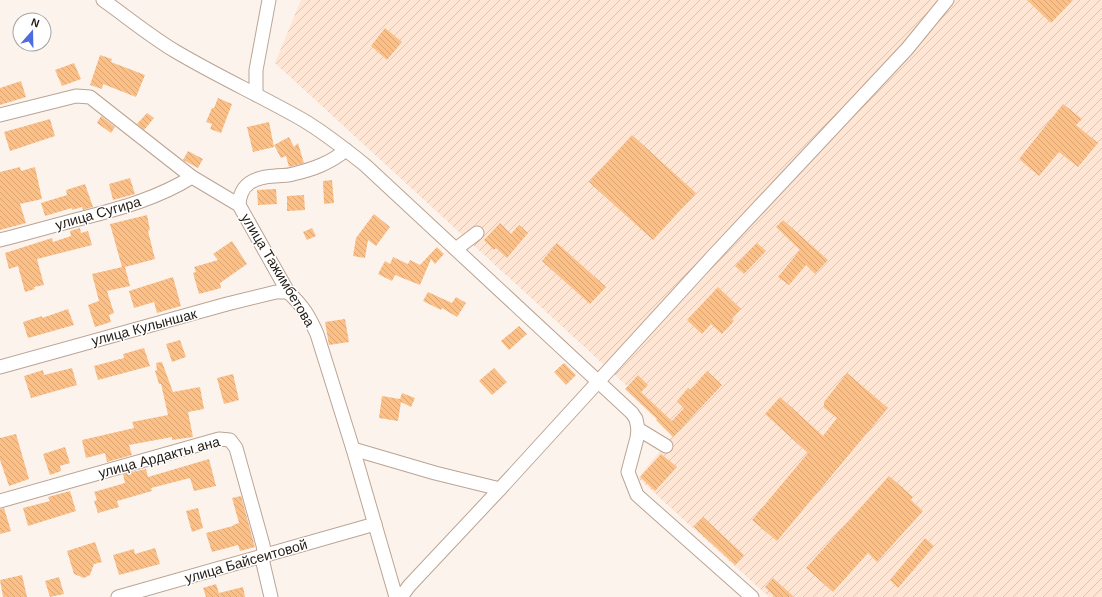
<svg xmlns="http://www.w3.org/2000/svg" width="1102" height="597" font-family="Helvetica,sans-serif">
  <style>
    .industrial { fill: url(#industrial-furrows) }
    .building { fill: url(#building-back-hatch) }
    .lines { fill: none; stroke-linecap: round; stroke-linejoin: round }
    .minor-casing { stroke: #baa494; stroke-width: 15 }
    .minor { stroke: #fff; stroke-width: 13 }
    .labels { text-anchor: middle; dominant-baseline: central; stroke-width: 3; stroke-linejoin: round; paint-order: stroke }
    .street-label { font-size: 14px; fill: #231b15; stroke: #fff }
  </style>
  <defs>
    <pattern id="industrial-furrows" width="10" height="10" patternUnits="userSpaceOnUse"><rect width="10" height="10" fill="#fee5d4"/><path d="M-1 1l2-2M0 10L10 0M9 11l2-2" fill="none" stroke="#d9c4b5"/></pattern>
    <pattern id="building-back-hatch" width="6" height="6" patternUnits="userSpaceOnUse"><rect width="6" height="6" fill="#fcc087"/><path d="M-1 5l2 2M0 0l6 6M5-1l2 2" fill="none" stroke="#d8a474"/></pattern>
  </defs>
  <rect width="100%" height="100%" fill="#fdf3ed"/>
  <polygon class="industrial" points="301,0 1102,0 1102,597 769,597 638,478 676,431 275,63"/>
  <g class="building">
    <polygon points="1027,0 1073,0 1051,23"/>
    <polygon points="385,28 402,42 387,60 371,46"/>
    <polygon points="100,55 112,59 111,62 145,75 136,97 103,84 102,89 90,85"/>
    <polygon points="74,63 81,79 62,86 55,70"/>
    <polygon points="21,81 26,97 0,105 0,88"/>
    <polygon points="218,98 232,104 221,133 210,129 212,124 206,122 212,108 214,108"/>
    <polygon points="1063,104 1082,119 1076,125 1098,143 1078,167 1059,152 1039,176 1019,159"/>
    <polygon points="147,113 154,118 144,130 137,124"/>
    <polygon points="101,116 115,127 111,133 97,123"/>
    <polygon points="50,119 55,136 10,151 4,132"/>
    <polygon points="269,122 274,147 253,152 247,127"/>
    <polygon points="632,135 696,193 653,240 589,182"/>
    <polygon points="289,137 294,147 298,143 304,163 289,167 286,156 281,158 274,145"/>
    <polygon points="188,151 203,159 198,168 183,160"/>
    <polygon points="20,167 21,171 35,167 42,199 20,204 26,223 0,230 0,172"/>
    <polygon points="130,178 135,194 113,200 109,184"/>
    <polygon points="332,180 334,203 324,204 323,181"/>
    <polygon points="85,184 93,207 83,210 82,207 72,210 72,208 45,216 41,203 67,195 66,190"/>
    <polygon points="276,189 277,204 258,205 257,190"/>
    <polygon points="304,195 305,210 287,211 287,196"/>
    <polygon points="374,214 390,227 376,246 368,240 365,258 353,256 356,238"/>
    <polygon points="147,215 150,230 148,231 155,259 125,267 130,286 107,291 114,313 109,315 111,322 95,327 88,305 99,301 92,274 122,267 110,224"/>
    <polygon points="783,220 828,260 815,274 806,265 789,285 778,277 800,250 776,227"/>
    <polygon points="500,223 511,234 519,225 528,233 507,258 496,248 494,250 484,240"/>
    <polygon points="80,228 81,233 88,231 92,245 37,259 44,285 34,287 35,289 25,292 18,266 9,269 5,253 52,238 53,242 71,236 70,231"/>
    <polygon points="312,228 316,236 307,240 303,232"/>
    <polygon points="232,241 247,264 220,283 221,288 199,294 193,273 196,272 194,267 218,260 213,254"/>
    <polygon points="557,243 606,287 590,304 542,261"/>
    <polygon points="757,243 766,251 744,274 735,266"/>
    <polygon points="437,247 444,254 435,264 431,259 420,285 395,275 392,281 378,274 385,261 390,264 393,257 408,264 410,260 420,265"/>
    <polygon points="173,277 181,306 157,313 154,302 134,308 129,291"/>
    <polygon points="718,287 741,309 732,319 734,321 722,334 711,324 702,334 687,320"/>
    <polygon points="428,292 452,303 456,297 466,303 457,317 442,308 441,310 423,301"/>
    <polygon points="68,309 74,325 28,338 23,322 42,316 42,318"/>
    <polygon points="345,319 349,342 329,345 325,322"/>
    <polygon points="519,326 527,334 509,350 501,341"/>
    <polygon points="180,340 186,357 172,362 166,344"/>
    <polygon points="144,348 150,366 98,380 94,366 124,358 123,354"/>
    <polygon points="162,362 173,392 200,387 204,409 188,412 193,437 172,440 172,437 129,445 132,455 107,462 105,453 86,458 82,440 134,428 132,422 168,415 161,384 159,384 155,371 157,370 156,363"/>
    <polygon points="564,363 576,375 566,385 554,372"/>
    <polygon points="72,368 77,385 31,398 24,376 43,370 44,375"/>
    <polygon points="494,368 507,382 492,395 479,381"/>
    <polygon points="707,371 722,385 673,437 656,420 657,419 625,389 638,375 648,385 641,392 672,421 684,408 677,401 688,388 690,390"/>
    <polygon points="847,373 888,408 777,541 752,520 808,453 765,414 780,397 823,436 837,418 824,408 824,402"/>
    <polygon points="233,374 239,400 224,404 217,378"/>
    <polygon points="402,393 415,398 411,407 401,402 398,421 379,418 382,396 400,399"/>
    <polygon points="16,434 29,479 9,486 0,460 0,438"/>
    <polygon points="65,447 70,463 60,466 61,471 50,475 43,454"/>
    <polygon points="661,454 677,467 655,491 640,477"/>
    <polygon points="209,459 216,486 194,491 190,478 151,488 152,491 117,501 119,507 98,513 94,501 97,500 94,492 125,483 123,474 146,469 148,477"/>
    <polygon points="889,476 913,497 911,500 923,511 877,562 868,553 833,592 806,568"/>
    <polygon points="70,491 76,511 28,526 23,508 50,501 48,497"/>
    <polygon points="241,496 255,547 240,551 238,545 212,552 206,533 233,526 233,525 239,523 232,498"/>
    <polygon points="4,508 11,531 0,534 0,509"/>
    <polygon points="198,508 203,528 192,532 186,511"/>
    <polygon points="703,517 744,555 735,565 694,527"/>
    <polygon points="925,538 934,546 898,588 890,580"/>
    <polygon points="95,542 102,562 94,564 90,575 84,578 74,574 67,551"/>
    <polygon points="155,548 160,564 119,575 113,555 134,549 135,554"/>
    <polygon points="22,575 27,597 3,597 0,580"/>
    <polygon points="59,577 64,594 50,597 45,581"/>
    <polygon points="773,578 794,597 775,597 765,587"/>
    <polygon points="216,584 219,593 243,587 245,597 206,597 203,588"/>
  </g>
  <g class="lines">
    <g class="minor-casing">
      <g id="minor">
        <path d="M103 0C127 17 150 36 175 51 217 76 261 96 303 120 325 133 345 149 365 165L632 413 636 419 638 429 637 438 628 472 637 495 752 597"/>
        <polyline points="256,94 256,70 269,0"/>
        <path d="M0 115 76 96 90 97 192 177 239 205 288 292C303 306 309 316 317 334L353 449 396 597"/>
        <path d="M239 205C240 183 255 177 275 176 281 175 288 176 293 174 314 169 330 163 346 150"/>
        <path d="M0 240C28 233 55 225 83 218 122 208 158 198 192 177"/>
        <polyline points="456,249 477,233"/>
        <polyline points="0,367 227,304 276,292 288,292"/>
        <polyline points="638,429 666,446"/>
        <polyline points="353,449 435,473 500,489"/>
        <polyline points="0,501 219,439 230,440 236,448 263,545 264,552 263,563 271,597"/>
        <polyline points="118,597 375,524"/>
        <polyline points="401,597 409,586 500,489 713,256 907,49 947,0"/>
      </g>
    </g>
    <use href="#minor" class="minor"/>
  </g>
  <g class="labels">
    <g class="street-label">
      <text transform="translate(98 213) rotate(-16)">улица Сугира</text>
      <text transform="translate(278 270) rotate(59)">улица Тажимбетова</text>
      <text transform="translate(144 327) rotate(-15)">улица Кулыншак</text>
      <text transform="translate(159 457) rotate(-15)">улица Ардакты ана</text>
      <text transform="translate(246 561) rotate(-16)">улица Байсеитовой</text>
    </g>
  </g>
  <g transform="translate(32 32) rotate(20)"><circle r="19" fill="#ffffff" stroke="#a7a4a1"/>
  <path d="M0-3L7 15L0 10L-7 15Z" fill="#4e6ce0"/>
  <text y="-6" font-size="11" font-weight="bold" text-anchor="middle" fill="#231b15">N</text>
  </g>
</svg>
